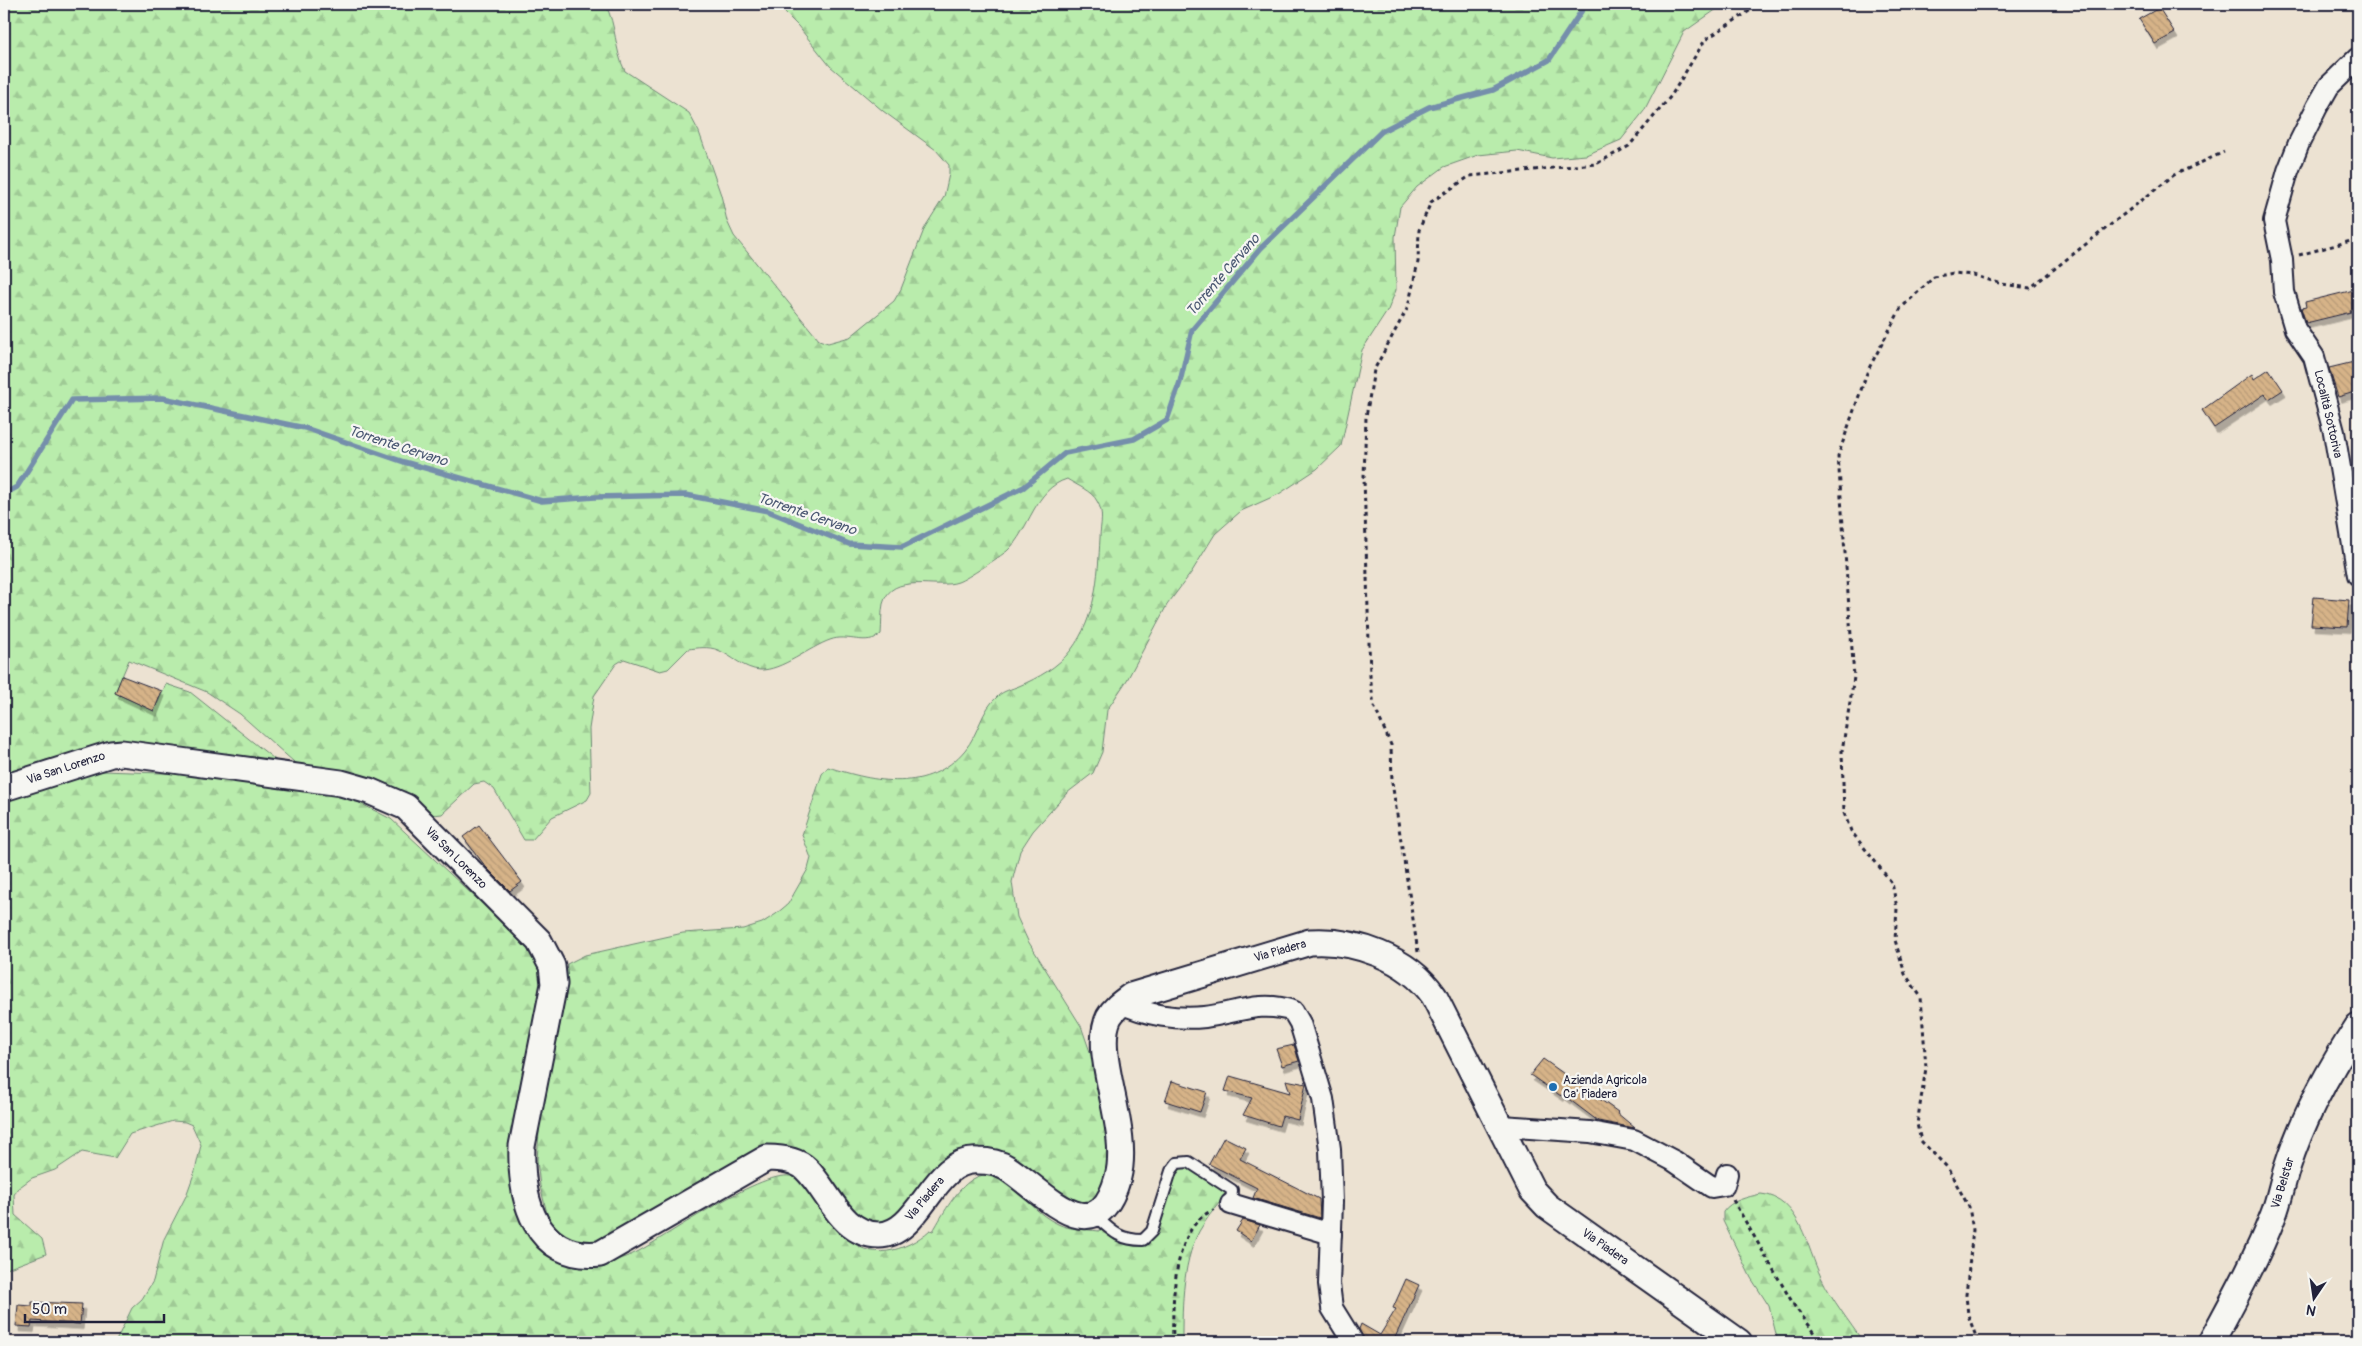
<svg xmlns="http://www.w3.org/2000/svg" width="2362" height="1346" font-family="Pangolin,sans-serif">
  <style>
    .forest { fill: url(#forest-firs); stroke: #6e8774 }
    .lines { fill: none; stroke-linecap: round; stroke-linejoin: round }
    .stream { stroke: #748eab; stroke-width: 5.5 }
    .building { fill: url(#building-back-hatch); stroke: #22223b; filter: url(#shadow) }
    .service-casing { stroke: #22223b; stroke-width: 14 }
    .minor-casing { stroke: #22223b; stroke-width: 24 }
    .tertiary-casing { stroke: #22223b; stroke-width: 29 }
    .path { stroke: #22223b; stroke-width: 3; stroke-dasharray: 4 4; stroke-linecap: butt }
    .service { stroke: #f6f6f2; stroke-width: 10 }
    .minor { stroke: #f6f6f2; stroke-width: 20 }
    .tertiary { stroke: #f6f6f2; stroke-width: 25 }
    .poi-dot { fill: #1f6fb2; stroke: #f6f6f2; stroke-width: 2 }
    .labels { text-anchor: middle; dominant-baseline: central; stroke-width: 4.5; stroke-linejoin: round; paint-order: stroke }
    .street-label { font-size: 12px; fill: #22223b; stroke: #f6f6f2 }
    .poi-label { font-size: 12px; fill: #22223b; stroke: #f6f6f2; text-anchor: start }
    .water-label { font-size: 14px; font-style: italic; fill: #4b5873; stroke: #f6f6f2 }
  </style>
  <defs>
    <pattern id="forest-firs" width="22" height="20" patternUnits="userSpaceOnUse" patternTransform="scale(1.25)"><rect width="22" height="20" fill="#b9ecac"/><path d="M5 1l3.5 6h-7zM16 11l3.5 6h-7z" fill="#9fca95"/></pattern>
    <pattern id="building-back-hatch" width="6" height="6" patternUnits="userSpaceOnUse" patternTransform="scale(1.25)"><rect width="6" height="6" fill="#d6b388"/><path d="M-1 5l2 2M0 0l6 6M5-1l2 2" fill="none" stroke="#b79a76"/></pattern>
    <filter id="shadow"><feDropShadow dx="3" dy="5.5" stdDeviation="0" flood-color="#0004"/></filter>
  </defs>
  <rect width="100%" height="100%" fill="#ece2d2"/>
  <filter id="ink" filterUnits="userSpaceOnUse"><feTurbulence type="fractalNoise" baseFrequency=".02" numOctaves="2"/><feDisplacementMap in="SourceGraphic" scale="10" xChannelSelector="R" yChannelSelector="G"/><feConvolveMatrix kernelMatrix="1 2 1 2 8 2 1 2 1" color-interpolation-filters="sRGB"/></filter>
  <g filter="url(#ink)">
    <g class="forest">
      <path d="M4 4H605C617 25 614 50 625 71L689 113 699 132 721 195 727 221 734 236 819 340 828 343 850 337 894 301 901 289 925 227 944 197 949 174V165L936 150 883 111 830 66 798 26 776 4H1724L1684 32 1644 111 1621 140 1586 155 1552 158 1517 151 1478 155 1444 167 1417 187 1400 207 1395 237 1396 290 1388 310 1362 350 1341 446 1317 469 1279 494 1241 511 1215 534 1191 573 1167 605 1127 680 1107 710 1102 752 1093 773 1067 793 1033 831 1020 851 1012 882 1017 917 1028 941 1081 1026 1114 1121 1103 1197 1081 1207 977 1156 883 1237 786 1160 609 1246 569 1241 553 1226 548 1217 540 1186 537 1160 540 1118 558 1035 567 983V964L585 955 683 933 743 929 762 923 776 914 788 904 808 869 811 858 802 835 822 774 828 767C875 782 928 794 965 750 979 733 981 710 998 696 1003 691 1012 689 1019 686 1038 678 1058 667 1071 650 1096 617 1098 577 1100 538 1100 524 1105 514 1097 501 1092 491 1076 485 1067 479 1034 489 1030 530 1007 551 999 557 967 579 958 582 937 590 891 571 883 604 881 613 882 624 881 634 866 647 848 633 830 640 810 647 781 671 760 670 744 669 732 656 718 650 708 646 698 648 688 649L668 669 660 671 624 659 616 664 594 696 589 729 591 793 587 800 552 817 532 840H524L494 789 484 782 474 784 442 814 413 817 294 762 240 714 207 692 129 660 115 693 154 711 166 684 190 692 278 762 102 754 46 760 4 780Z"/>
      <path d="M102 771 190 774 307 787 350 798 391 819 477 899 548 955 524 1203 593 1265C609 1262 623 1259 637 1252 666 1237 766 1166 794 1177 805 1181 833 1224 842 1236L845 1234C867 1264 907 1251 930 1230L933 1231C948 1206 974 1152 1011 1185 1026 1198 1038 1215 1058 1224 1070 1230 1085 1229 1099 1231L1100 1227C1118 1237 1124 1248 1146 1244L1154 1234 1176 1172 1181 1167H1189L1228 1191C1220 1203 1210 1213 1203 1225 1182 1256 1182 1306 1182 1342H113L116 1341 132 1308 142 1299 153 1281 164 1239 186 1196 195 1171 201 1145 192 1125 185 1122 173 1121 130 1134 115 1158 82 1152 55 1170 32 1178 17 1189 14 1195 15 1215 42 1239 46 1254 4 1270V800L51 776Z"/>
      <path d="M1761 1194C1800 1197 1807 1249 1821 1277 1832 1300 1849 1321 1863 1342H1778L1769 1306 1751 1278 1723 1221V1212C1731 1200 1748 1197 1761 1194Z"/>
    </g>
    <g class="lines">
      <polyline class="stream" points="4,494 17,487 72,400 163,398 305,428 404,462 542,501 595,497 686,495 768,511 849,544 902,547 1024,487 1065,453 1134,439 1167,420 1180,382 1192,330 1261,248 1382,131 1429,107 1493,90 1549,60 1586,4"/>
    </g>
    <g class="building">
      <polygon points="2159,8 2175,33 2155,44 2139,19"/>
      <polygon points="2358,289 2358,307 2350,310 2351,312 2306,323 2301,308 2306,307 2305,302"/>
      <polygon points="2358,361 2358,391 2338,397 2329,368"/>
      <polygon points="2269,369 2283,390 2269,399 2265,394 2214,428 2202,410 2252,374 2254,379"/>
      <polygon points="2314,597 2349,600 2347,627 2311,625"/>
      <polygon points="122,676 162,691 154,711 115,693"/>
      <polygon points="479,825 522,882 510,891 486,867 463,837"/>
      <polygon points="1294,1045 1299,1061 1282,1066 1276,1049"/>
      <polygon points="1543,1059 1618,1112 1617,1113 1635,1128 1598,1121 1562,1094 1561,1096 1530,1075"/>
      <polygon points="1230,1076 1290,1093 1286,1080 1306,1084 1298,1120 1282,1116 1279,1126 1243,1115 1252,1098 1225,1091"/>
      <polygon points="1172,1081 1207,1092 1200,1112 1165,1101"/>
      <polygon points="1224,1137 1246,1148 1240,1159 1319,1199 1320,1218 1253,1198 1257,1188 1209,1164"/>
      <polygon points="1243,1220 1260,1225 1251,1241 1236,1231"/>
      <polygon points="1406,1279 1419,1285 1393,1342 1365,1342 1359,1329 1361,1324 1380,1335 1396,1309 1393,1308"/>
      <polygon points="32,1302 82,1304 80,1324 32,1321 31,1327 16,1326 18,1305 32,1306"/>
    </g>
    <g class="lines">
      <g class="service-casing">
        <g id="service">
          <path d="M1093 1214C1111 1230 1118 1240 1143 1240L1152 1231 1171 1171 1177 1163 1189 1162 1232 1190 1231 1204"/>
          <polyline points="2355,1342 2358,1339"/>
        </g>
      </g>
      <g class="minor-casing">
        <g id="minor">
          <polyline points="2358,58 2329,86 2317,107 2299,143 2288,171 2274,221 2282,260 2284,292 2295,329 2314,357 2334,432 2358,575"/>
          <path d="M1121 1003C1146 1015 1177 1020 1205 1017 1236 1013 1261 1000 1293 1011L1300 1023 1323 1099 1330 1149 1332 1202 1329 1284 1332 1308 1353 1342"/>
          <polyline points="1501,1126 1590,1132 1634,1140 1674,1161 1712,1187 1724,1185 1727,1174"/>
          <polyline points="1231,1204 1331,1234"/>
        </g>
      </g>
      <g class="tertiary-casing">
        <g id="tertiary">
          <path d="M4 788 111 754 122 753 341 783 369 791 406 807 539 941 552 966 554 984 522 1146C520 1199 535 1261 600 1254L767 1158C780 1158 797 1160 806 1169 829 1191 841 1235 879 1235 921 1235 933 1157 978 1161 987 1161 999 1163 1007 1168 1042 1190 1096 1258 1118 1177 1131 1127 1091 1054 1109 1017 1114 1008 1123 1002 1131 996L1310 942C1354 939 1408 958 1434 996L1532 1190 1547 1206 1739 1342"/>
          <path d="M2211 1342C2233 1301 2256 1260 2273 1216 2279 1201 2282 1184 2287 1168 2303 1117 2329 1070 2358 1026"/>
        </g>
      </g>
      <g class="path">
        <polyline points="2299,255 2358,239"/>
        <polyline points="1418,952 1392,782 1391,745 1374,706 1370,676 1364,477 1366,417 1374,370 1408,307 1418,262 1419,230 1431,202 1470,176 1596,164 1629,146 1671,96 1705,40 1757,6 1764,4"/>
        <polyline points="1733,1200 1795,1307 1822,1342"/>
        <path d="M1173 1342C1172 1305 1172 1225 1214 1210"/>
        <polyline points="1978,1342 1968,1315 1966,1295 1973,1230 1969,1207 1947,1167 1921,1141 1917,1124 1926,1068 1921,997 1905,974 1895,940 1897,908 1892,883 1851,831 1844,813 1842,751 1854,677 1838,456 1868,370 1901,308 1934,277 1953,273 1973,275 2002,284 2030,288 2174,175 2224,152"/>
      </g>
      <use href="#service" class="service"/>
      <use href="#minor" class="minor"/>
      <use href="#tertiary" class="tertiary"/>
    </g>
  </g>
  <circle class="poi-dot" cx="1553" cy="1087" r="5"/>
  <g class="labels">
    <g class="street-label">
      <text transform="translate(2328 414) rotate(77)">Località Sottoriva</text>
      <text transform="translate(66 768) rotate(-18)">Via San Lorenzo</text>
      <text transform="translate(456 858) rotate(45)">Via San Lorenzo</text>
      <text transform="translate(1280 951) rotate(-16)">Via Piadera</text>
      <text transform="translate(2283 1183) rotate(-73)">Via Belstar</text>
      <text transform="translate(925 1199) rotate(-50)">Via Piadera</text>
      <text transform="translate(1605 1247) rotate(35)">Via Piadera</text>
    </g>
    <g class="poi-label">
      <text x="1563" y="1080">Azienda Agricola<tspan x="1563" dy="14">Ca' Piadera</tspan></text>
    </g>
    <g class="water-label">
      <text transform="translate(1223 275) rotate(-49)">Torrente Cervano</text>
      <text transform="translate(398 446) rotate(18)">Torrente Cervano</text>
      <text transform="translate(807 514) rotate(19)">Torrente Cervano</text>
    </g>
  </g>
  <rect width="2362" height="1346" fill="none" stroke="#f6f6f2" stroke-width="20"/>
  <rect x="10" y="10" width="2342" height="1326" fill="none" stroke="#22223b" stroke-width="2" filter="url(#ink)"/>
  <g transform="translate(2314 1298) rotate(193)" stroke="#f6f6f2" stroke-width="4" paint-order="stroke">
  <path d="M0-4L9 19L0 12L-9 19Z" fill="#22223b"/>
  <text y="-8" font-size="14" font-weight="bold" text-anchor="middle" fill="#22223b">N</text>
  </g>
  <path d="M25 1314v8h139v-8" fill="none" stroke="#22223b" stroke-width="2.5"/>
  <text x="32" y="1314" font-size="15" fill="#22223b" stroke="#f6f6f2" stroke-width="4" paint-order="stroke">50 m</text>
</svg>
